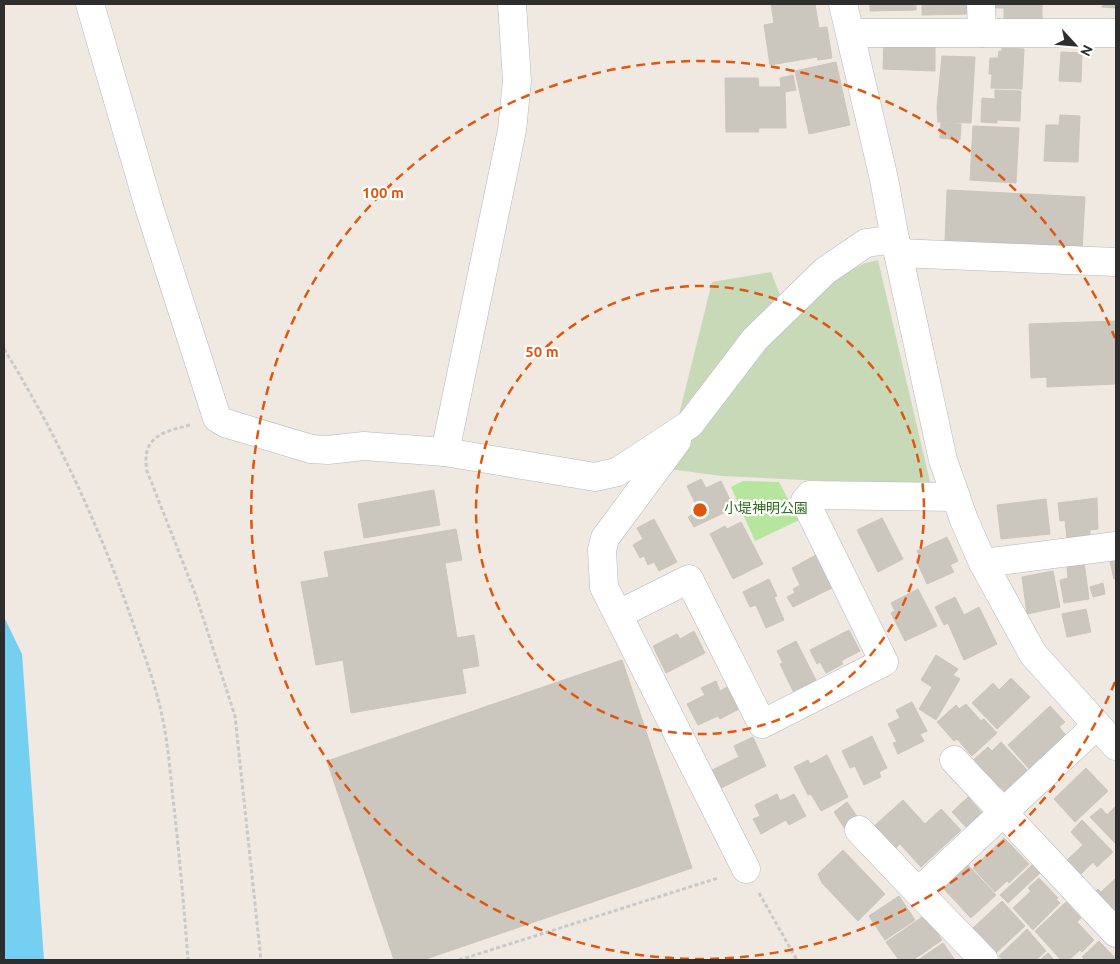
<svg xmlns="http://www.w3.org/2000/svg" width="1120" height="964" font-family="Ubuntu,'Noto Sans JP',sans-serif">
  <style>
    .green { fill: #b6e59e }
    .cemetery { fill: #c8d9b8 }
    .water { fill: #75cff0 }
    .building { fill: #cbc7bf; stroke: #cbc5ba }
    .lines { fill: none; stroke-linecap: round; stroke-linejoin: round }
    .street-casing { stroke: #b4b7c1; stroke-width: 29 }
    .secondary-casing { stroke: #b4b7c1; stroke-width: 29 }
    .path { stroke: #c9c9c9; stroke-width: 3; stroke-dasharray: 4 2.5; stroke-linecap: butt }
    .street { stroke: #fff; stroke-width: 28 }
    .secondary { stroke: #fff; stroke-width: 28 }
    .ring { fill: none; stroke: #df570e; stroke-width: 2.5; stroke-dasharray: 9 6 }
    .labels { text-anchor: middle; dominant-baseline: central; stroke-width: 4.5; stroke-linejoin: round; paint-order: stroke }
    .park-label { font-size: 14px; fill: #2c6e1b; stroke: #fff }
    .centre { fill: #df570e; stroke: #fff; stroke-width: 2.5 }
    .ring-label { font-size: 15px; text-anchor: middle; font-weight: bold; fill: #df570e; stroke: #fff; stroke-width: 4.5; stroke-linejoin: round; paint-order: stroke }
  </style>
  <rect width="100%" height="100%" fill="#efe9e1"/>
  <polygon class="green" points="743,481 779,482 799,520 755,541 731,487"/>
  <g class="cemetery">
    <polygon points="878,260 931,486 722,476 669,469 754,360 808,300 847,272 865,263"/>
    <polygon points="771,272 780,295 758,317 679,415 712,282"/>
  </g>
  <polygon class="water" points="4,617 22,654 44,960 4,960"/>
  <g class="building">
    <polygon points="771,4 815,4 819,28 827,27 832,58 818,60 817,57 770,65 764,25 774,23"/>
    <polygon points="870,4 916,4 916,10 870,11"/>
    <polygon points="922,4 969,4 969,14 922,15"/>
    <polygon points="992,4 1042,4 1042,21 1004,21 1004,8 992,8"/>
    <polygon points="1103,4 1116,4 1116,8 1102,7"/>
    <polygon points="884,43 935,44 935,71 883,69"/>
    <polygon points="1002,48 1024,49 1022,89 991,88 992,74 989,74 990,58 998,58 999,51 1002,51"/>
    <polygon points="1061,52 1082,53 1081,82 1059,81"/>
    <polygon points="942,56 975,57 971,123 938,122 937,107"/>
    <polygon points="836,62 850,125 809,134 795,71"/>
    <polygon points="793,75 796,90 785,92 786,128 758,128 759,132 726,132 725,78 758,78 759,87 781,87 780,78"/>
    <polygon points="995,90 1021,91 1020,121 997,120 997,123 981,122 982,98 995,99"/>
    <polygon points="1060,115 1080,116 1078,162 1044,161 1046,125 1059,125"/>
    <polygon points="941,123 961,124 960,140 940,138"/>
    <polygon points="973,126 1019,128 1016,183 970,180"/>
    <polygon points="947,190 1085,197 1082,250 945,243"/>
    <polygon points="1116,321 1116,384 1047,387 1047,377 1031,378 1029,324"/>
    <polygon points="701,479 706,488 721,481 734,508 694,527 688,517 699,511 687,486"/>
    <polygon points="434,490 440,525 364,538 358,504"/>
    <polygon points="1097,498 1098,529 1090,530 1090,535 1067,538 1065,520 1060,521 1058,503"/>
    <polygon points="1046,499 1050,534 1001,539 997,505"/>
    <polygon points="882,518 903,559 878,572 857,530"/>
    <polygon points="654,519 677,562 659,571 654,562 648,565 644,556 640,558 633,545 643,539 637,528"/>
    <polygon points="741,522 763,564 733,579 710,534 725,526 727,529"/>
    <polygon points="456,529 462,560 445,563 457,638 474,635 479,666 462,669 466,693 351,713 343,660 316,665 301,582 329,577 324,552"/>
    <polygon points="947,537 958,561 950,565 954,572 927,584 916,560 921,558 917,551"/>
    <polygon points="816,555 832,588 793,607 787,597 795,593 793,589 800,585 792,568"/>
    <polygon points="1116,560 1116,580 1116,579 1114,579 1110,562"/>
    <polygon points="1084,562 1089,599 1064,603 1060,580 1068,578 1067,565"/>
    <polygon points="1053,571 1060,607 1027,614 1022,577"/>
    <polygon points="769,579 777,596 774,597 784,620 766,628 756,605 750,607 743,592"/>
    <polygon points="1103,583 1105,594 1093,597 1090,587"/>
    <polygon points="918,589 937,626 905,641 891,613 895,611 891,603"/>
    <polygon points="955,597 964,615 979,607 997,644 964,660 948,623 944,625 935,607"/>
    <polygon points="1086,609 1091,632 1067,637 1062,614"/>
    <polygon points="849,630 860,651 841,661 843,664 826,673 820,662 817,664 810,650"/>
    <polygon points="694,631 705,653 666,673 653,646 677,634 680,639"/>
    <polygon points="796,641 817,682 794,693 780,664 783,663 777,651"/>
    <polygon points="936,655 958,669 953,675 960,679 936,720 919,709 932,687 921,680"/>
    <polygon points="622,660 692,868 423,960 394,960 327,761"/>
    <polygon points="1011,678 1030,697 997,729 972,703 993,683 999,690"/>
    <polygon points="716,681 720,691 727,687 739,709 720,719 718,716 698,725 687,704 705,695 701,688"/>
    <polygon points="912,702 927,731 920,734 924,741 898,754 893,743 897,742 888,724 900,718 896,710"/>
    <polygon points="966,704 981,721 984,719 997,733 972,756 957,739 954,741 937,722 956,705 959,709"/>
    <polygon points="1050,706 1065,722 1059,727 1069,739 1032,772 1008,745"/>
    <polygon points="872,736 887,768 879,772 881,777 864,785 855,766 850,768 842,751"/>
    <polygon points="753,737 766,766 719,789 710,771 739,757 734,746"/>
    <polygon points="1001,742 1030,773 1007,795 1001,787 998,790 972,761 988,747 992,751"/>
    <polygon points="827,755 848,797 821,811 811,794 808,795 794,767 808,760 810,764"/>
    <polygon points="1086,768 1108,791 1075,822 1054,799"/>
    <polygon points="777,794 780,801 794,794 806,816 789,825 786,820 761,834 753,819 760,816 755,805"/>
    <polygon points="968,797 982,813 966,827 952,812"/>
    <polygon points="903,800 925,824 941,809 961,830 921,867 900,844 894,850 873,827"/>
    <polygon points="847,802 861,822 847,832 834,812"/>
    <polygon points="1116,806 1116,844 1090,817 1101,808 1107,815"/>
    <polygon points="1082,820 1113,852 1097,867 1093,862 1076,879 1063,864 1083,845 1071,832"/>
    <polygon points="1004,838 1029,864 1009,883 1007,881 995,892 973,868"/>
    <polygon points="843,850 885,894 858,921 822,883 818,874"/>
    <polygon points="967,864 996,895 971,918 942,887"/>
    <polygon points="1032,865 1040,873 1008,903 1000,895"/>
    <polygon points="1039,878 1058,898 1056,899 1060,903 1033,930 1013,908 1031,891 1028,888"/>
    <polygon points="1116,878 1116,919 1091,896 1098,889 1101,892"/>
    <polygon points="899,896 915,920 885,940 869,916"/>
    <polygon points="1002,901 1025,926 996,953 973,928"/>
    <polygon points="1066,902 1081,918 1077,922 1094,940 1082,952 1080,950 1069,960 1061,960 1035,931"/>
    <polygon points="925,915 942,940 913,960 899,960 886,942"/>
    <polygon points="1027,929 1046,951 1036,960 1003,960 999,956"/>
    <polygon points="1099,941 1116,959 1116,960 1083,960 1084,959 1082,957"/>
    <polygon points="943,943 955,960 918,960"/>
    <polygon points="1048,953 1054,960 1040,960"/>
  </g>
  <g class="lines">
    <g class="street-casing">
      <g id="street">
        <polyline points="90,4 149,207 217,418 225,423 311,449 328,450 364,446 445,452 595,477 617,472 690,424 755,339 825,271 866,243 895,239"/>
        <polyline points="981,4 982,33"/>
        <polyline points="851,33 1116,33"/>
        <polyline points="898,253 1116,262"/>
        <polyline points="677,441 605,538 602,550 604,587 746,869"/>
        <polyline points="445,452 512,130 517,81 512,4"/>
        <polyline points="983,563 1116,546"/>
        <polyline points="619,614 689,579 762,724 884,662 805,501 810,495 956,497"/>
        <polyline points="954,760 1116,933"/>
        <polyline points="859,830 918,892"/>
        <polyline points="984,960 918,892 1097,725"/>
      </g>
    </g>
    <g class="secondary-casing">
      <polyline id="secondary" points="843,4 884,179 895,239 943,460 964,520 983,563 1033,654 1116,746"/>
    </g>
    <g class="path">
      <path d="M4 349C58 436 102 532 135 629 145 657 156 686 162 716 168 743 170 771 173 798 179 852 184 906 188 960"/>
      <path d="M190 425C162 432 141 437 147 471L195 593 235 716 261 960"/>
      <polyline points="759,893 797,960"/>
      <polyline points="459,960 718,878"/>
    </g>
    <use href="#street" class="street"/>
    <use href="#secondary" class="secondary"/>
  </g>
  <g class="ring">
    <circle cx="700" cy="510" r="224"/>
    <path d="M1115 682A449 449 0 1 1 1115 338"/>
  </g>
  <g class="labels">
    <g class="park-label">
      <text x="766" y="508">小堤神明公園</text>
    </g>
  </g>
  <circle cx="700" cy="510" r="8" class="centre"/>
  <g class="ring-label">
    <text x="383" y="198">100 m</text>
    <text x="542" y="357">50 m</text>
  </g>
  <rect width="1120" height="964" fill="none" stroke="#2e2e2e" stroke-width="10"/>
  <g transform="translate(1075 45) rotate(116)" stroke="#ffffff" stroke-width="4" paint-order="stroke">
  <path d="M0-4L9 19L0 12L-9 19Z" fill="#2e2e2e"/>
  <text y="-8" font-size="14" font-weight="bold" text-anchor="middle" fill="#2e2e2e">N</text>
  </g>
</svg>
